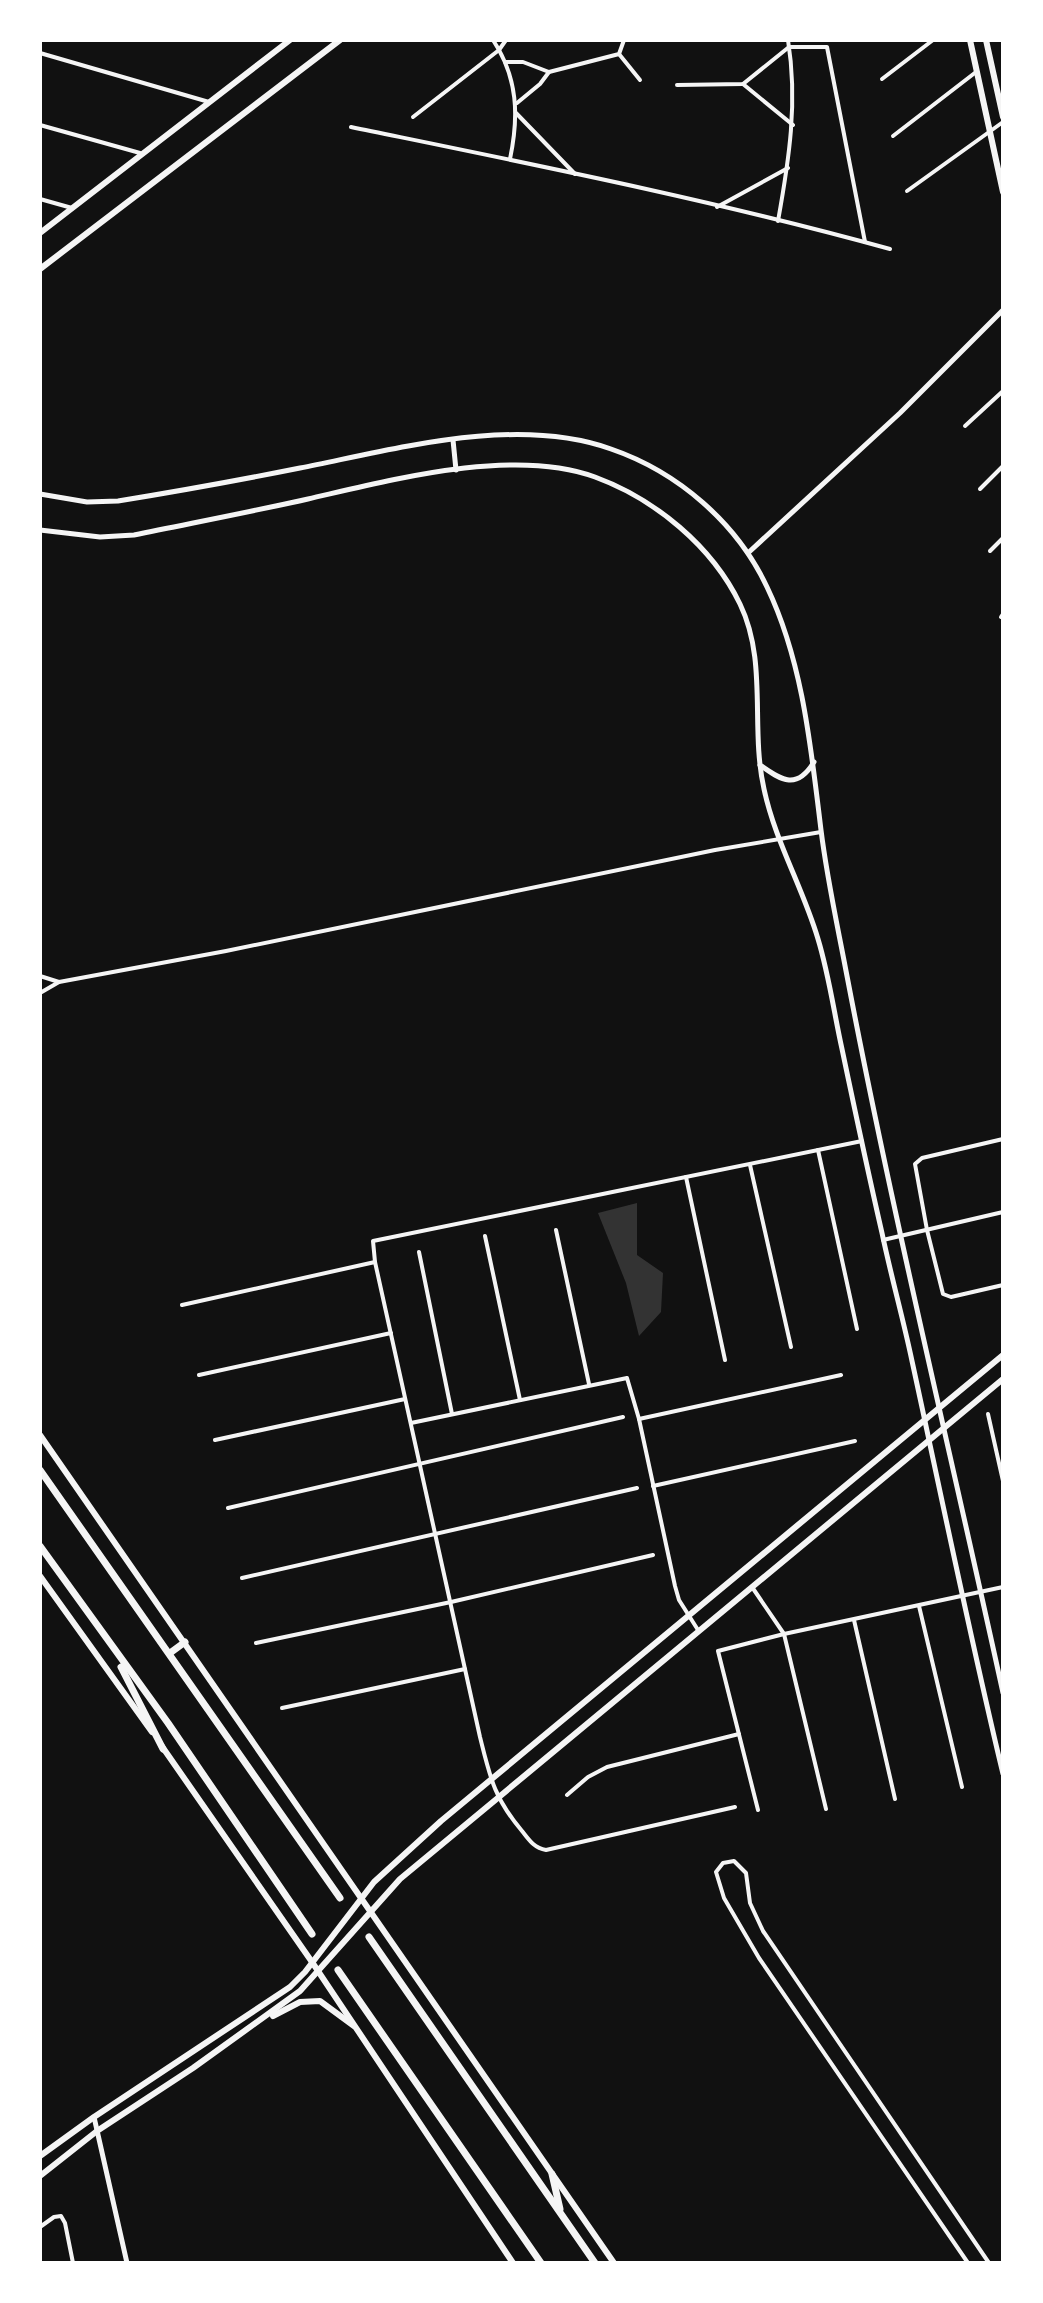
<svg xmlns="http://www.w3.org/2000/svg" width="1043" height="2303" font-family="Overpass,sans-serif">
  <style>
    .water { fill: #333 }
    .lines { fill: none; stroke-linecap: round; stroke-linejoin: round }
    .minor { stroke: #f5f5f5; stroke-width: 4 }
    .tertiary { stroke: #f5f5f5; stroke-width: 5 }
    .secondary { stroke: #f5f5f5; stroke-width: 6 }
    .primary { stroke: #f5f5f5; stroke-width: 6 }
    .trunk { stroke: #f5f5f5; stroke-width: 7 }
  </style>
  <rect width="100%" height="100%" fill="#111"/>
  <polygon class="water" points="637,1203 637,1255 663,1273 661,1312 639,1336 626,1283 598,1213"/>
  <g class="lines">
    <g class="minor">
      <path d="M493 40C518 78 519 116 510 159"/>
      <polyline points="40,53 209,102"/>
      <polyline points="619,54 640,80"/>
      <polyline points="505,62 523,62 549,72 619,54 624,40"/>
      <polyline points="882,79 933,40"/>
      <polyline points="743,84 793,125"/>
      <polyline points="677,85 743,84 789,47 827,47 865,242"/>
      <polyline points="517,103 540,84 549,72"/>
      <polyline points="516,113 575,174"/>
      <polyline points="413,117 499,50 506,40"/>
      <polyline points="40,125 140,153"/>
      <path d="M351 127C531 164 713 200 890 249"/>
      <polyline points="893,136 976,72"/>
      <polyline points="907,191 1003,122"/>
      <polyline points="40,199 72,208"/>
      <polyline points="717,207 788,168"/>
      <path d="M778 221C789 160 798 102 788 40"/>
      <polyline points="965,426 1003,391"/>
      <polyline points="980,489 1003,466"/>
      <polyline points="990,551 1003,538"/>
      <polyline points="1001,617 1003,614"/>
      <polyline points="40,976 59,982"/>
      <polyline points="40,993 59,982 226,951 715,850 821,832"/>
      <polyline points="1003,1139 922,1158 915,1164 927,1230 943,1294 951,1297 1003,1285"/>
      <polyline points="818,1150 857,1329"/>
      <polyline points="750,1165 791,1347"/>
      <polyline points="686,1177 725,1360"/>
      <polyline points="556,1230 589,1384"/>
      <polyline points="485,1236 520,1400"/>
      <polyline points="883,1240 1003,1212"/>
      <polyline points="419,1252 452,1414"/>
      <polyline points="182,1305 375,1262"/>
      <polyline points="199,1375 391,1333"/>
      <polyline points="988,1414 1003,1481"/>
      <polyline points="639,1419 841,1375"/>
      <polyline points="411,1423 627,1378 639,1419 675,1586 679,1600 698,1630"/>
      <polyline points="215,1440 405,1399"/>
      <polyline points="653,1486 855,1441"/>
      <polyline points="228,1508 623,1417"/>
      <polyline points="242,1578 637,1488"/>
      <polyline points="752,1587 784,1634 826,1809"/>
      <polyline points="919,1606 962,1787"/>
      <polyline points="854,1620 895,1799"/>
      <polyline points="256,1643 451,1602 653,1555"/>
      <polyline points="282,1708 465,1669"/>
      <polyline points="567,1795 588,1777 607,1767 739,1734"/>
      <path d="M735 1807 546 1850C534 1848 529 1840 522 1831 494 1798 490 1777 480 1737L375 1262 373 1241 862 1141"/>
      <polyline points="758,1810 718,1651 784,1634 1003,1587"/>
      <polyline points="40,2227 54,2217 61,2216 65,2223 73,2263"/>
      <polyline points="968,2263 759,1958 724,1898 716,1872 723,1863 734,1861 746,1873 750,1903 763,1931 989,2263"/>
    </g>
    <g class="tertiary">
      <polyline points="453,440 456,470"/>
      <path d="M40 494 87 502 118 501C179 491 240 480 300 468 396 449 516 415 611 449 678 472 737 523 767 587 803 662 811 749 821 830 827 879 838 928 847 976 893 1217 951 1454 1003 1693"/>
      <path d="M40 530 100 537 134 535C192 523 250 512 308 499 391 480 514 447 595 477 655 499 712 546 740 604 768 662 750 727 764 789 775 841 803 888 818 939 829 975 834 1013 842 1049 855 1111 868 1172 882 1233 891 1276 903 1318 912 1361 942 1499 970 1637 1003 1774"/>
      <polyline points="748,553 900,413 1003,310"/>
      <path d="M760 765C782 781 797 790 814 762"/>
      <polyline points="94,2117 127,2263"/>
    </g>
    <g class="secondary">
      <polyline points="970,40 1003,192"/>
      <polyline points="986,40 1003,117"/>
      <polyline points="40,233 290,40"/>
      <polyline points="40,269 340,40"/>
      <polyline points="273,2016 300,2002 320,2001 354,2026"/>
      <polyline points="40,2156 94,2117 290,1987 305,1972 374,1882 441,1821 1003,1355"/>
      <polyline points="40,2176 97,2131 193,2068 300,1991 400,1879 1003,1379"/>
    </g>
    <g class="primary">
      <polyline points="40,1435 614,2263"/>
      <polyline points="40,1576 152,1732"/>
      <polyline points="161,1745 312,1962 513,2263"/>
    </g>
    <g class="trunk">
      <polyline points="40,1470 340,1898"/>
      <polyline points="40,1546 168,1723 312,1934"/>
      <polyline points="170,1653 185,1642"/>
      <polyline points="121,1667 163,1749"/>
      <polyline points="369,1937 595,2263"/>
      <polyline points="338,1970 541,2263"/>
      <polyline points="552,2174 560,2209"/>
    </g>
  </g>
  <rect width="1043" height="2303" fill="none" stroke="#ffffff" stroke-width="84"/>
</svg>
